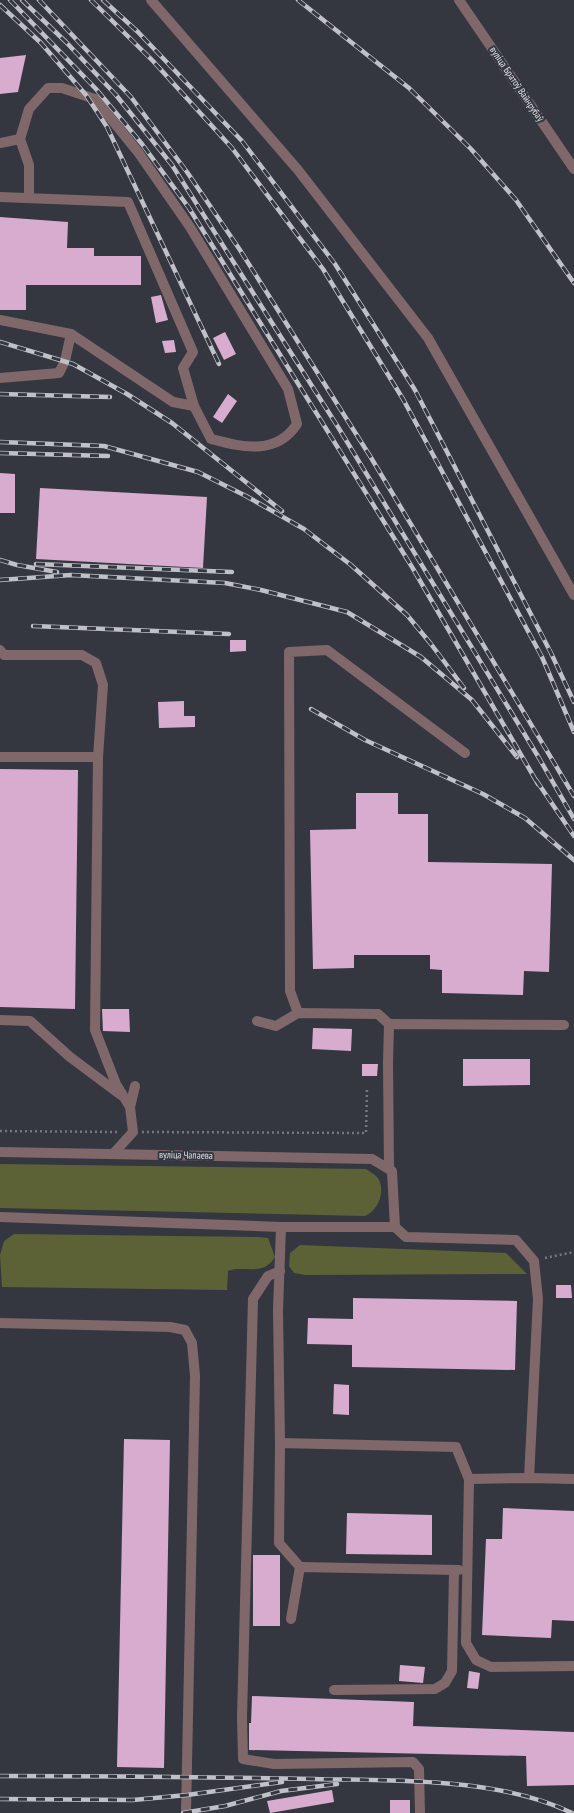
<svg xmlns="http://www.w3.org/2000/svg" width="574" height="1813" font-family="'PT Sans Narrow',sans-serif">
  <style>
    .green { fill: #5d6136 }
    .building { fill: #d7accf }
    .lines { fill: none; stroke-linecap: round; stroke-linejoin: round }
    .path { stroke: #757880; stroke-width: 2.5; stroke-dasharray: 2 3; stroke-linecap: butt }
    .minor { stroke: #80686a; stroke-width: 10 }
    .rail-casing { stroke: #bfc1c7; stroke-width: 4.5 }
    .rail { stroke: #343740; stroke-width: 3; stroke-dasharray: 9; stroke-linecap: butt }
    .labels { text-anchor: middle; dominant-baseline: central; stroke-width: 4; stroke-linejoin: round; paint-order: stroke }
    .street-label { font-size: 10px; fill: #dfe1e7; stroke: #343740 }
  </style>
  <rect width="100%" height="100%" fill="#343740"/>
  <g class="green">
    <path d="M0 1164 366 1169C369 1171 374 1174 377 1177 387 1189 378 1211 365 1216L0 1208Z"/>
    <path d="M14 1234 258 1237 268 1238 275 1257C263 1277 245 1265 228 1271L227 1290 2 1287 0 1255 4 1241Z"/>
    <polygon points="300,1245 506,1253 527,1274 305,1275 294,1273 289,1266 290,1253"/>
  </g>
  <g class="building">
    <polygon points="26,55 18,92 0,94 0,58"/>
    <polygon points="0,217 68,222 67,248 94,248 94,256 141,256 141,285 26,285 26,310 0,310"/>
    <polygon points="161,295 168,320 156,323 151,297"/>
    <polygon points="225,332 236,354 224,360 213,338"/>
    <polygon points="174,340 176,352 165,353 162,341"/>
    <polygon points="228,394 237,401 222,423 213,417"/>
    <polygon points="0,473 15,474 15,513 0,513"/>
    <polygon points="40,488 207,497 203,568 36,559"/>
    <polygon points="230,640 246,640 246,651 230,652"/>
    <polygon points="184,701 184,716 195,716 195,727 159,728 158,702"/>
    <polygon points="0,769 78,770 75,1009 0,1007"/>
    <polygon points="356,793 398,793 398,814 428,814 428,862 552,864 549,972 524,971 523,995 442,993 442,970 430,969 430,955 354,955 354,968 313,969 310,830 356,829"/>
    <polygon points="102,1009 129,1009 130,1032 103,1031"/>
    <polygon points="313,1028 352,1029 351,1051 312,1049"/>
    <polygon points="463,1059 530,1059 530,1085 463,1086"/>
    <polygon points="362,1064 378,1064 377,1076 362,1076"/>
    <polygon points="556,1285 571,1285 572,1298 556,1298"/>
    <polygon points="353,1298 517,1301 515,1370 352,1367 352,1345 307,1344 308,1318 353,1319"/>
    <polygon points="334,1384 349,1385 349,1415 333,1414"/>
    <polygon points="124,1439 170,1440 164,1768 117,1767"/>
    <polygon points="503,1508 574,1511 574,1621 552,1620 551,1638 482,1635 486,1539 502,1539"/>
    <polygon points="347,1513 432,1515 432,1555 346,1554"/>
    <rect x="253" y="1555" width="27" height="71"/>
    <polygon points="400,1665 425,1667 423,1683 399,1681"/>
    <polygon points="469,1671 480,1673 478,1689 467,1688"/>
    <polygon points="252,1696 414,1702 413,1726 574,1732 574,1785 527,1786 526,1756 249,1750 249,1723 251,1723"/>
    <polygon points="332,1790 334,1802 270,1813 267,1801"/>
    <rect x="390" y="1800" width="20" height="13"/>
  </g>
  <g class="lines">
    <g class="path">
      <polyline points="0,1131 117,1132"/>
      <polyline points="142,1132 366,1133 367,1088"/>
      <polyline points="545,1258 574,1252"/>
    </g>
    <g class="minor">
      <polyline points="151,0 298,170 428,338 574,595"/>
      <polyline points="459,0 574,169"/>
      <polyline points="0,143 20,139"/>
      <path d="M0 197 128 202 193 352 183 368 194 406 211 439C242 447 276 456 297 424L288 389 190 227 138 152 95 99 62 88H48L29 109 20 139 29 165V198"/>
      <polyline points="0,320 71,334 65,361 59,373 0,378"/>
      <polyline points="71,334 173,402 194,406"/>
      <polyline points="0,650 4,655 82,655 96,663 103,685 98,757"/>
      <polyline points="0,757 98,757 95,1030 116,1084 130,1107"/>
      <polyline points="298,1013 290,991 289,652 327,650 465,753"/>
      <polyline points="0,1020 30,1021 70,1057 121,1095"/>
      <polyline points="257,1021 276,1026 298,1013 378,1014 389,1024"/>
      <polyline points="0,1152 372,1159 392,1171 395,1227 281,1227 0,1217"/>
      <polyline points="113,1154 133,1132 130,1107 135,1086"/>
      <polyline points="389,1169 388,1063 389,1024 564,1025"/>
      <polyline points="395,1227 406,1237 516,1240 534,1261 538,1299 529,1478"/>
      <polyline points="280,1271 268,1276 253,1299 242,1717 243,1759 274,1764 413,1762 419,1769 420,1813"/>
      <polyline points="0,1323 170,1327 185,1330 192,1343 195,1376 186,1813"/>
      <polyline points="280,1443 278,1310 281,1227"/>
      <polyline points="574,1479 529,1478 469,1479 466,1643 476,1660 491,1667 574,1666"/>
      <polyline points="300,1567 279,1543 280,1443 456,1447 469,1479"/>
      <polyline points="291,1619 300,1567 459,1570"/>
      <polyline points="334,1690 435,1689 445,1683 452,1671 454,1571"/>
    </g>
    <g class="rail-casing">
      <g id="rail">
        <polyline points="10,0 96,89 142,144 189,208 412,567 538,784"/>
        <polyline points="22,0 66,42 116,95 172,165 338,427 539,758 574,819"/>
        <polyline points="39,0 131,97 187,172 240,250 370,456 574,796"/>
        <polyline points="91,0 153,61 232,148 323,269 403,399 542,657 574,732"/>
        <polyline points="103,0 138,32 242,141 335,264 415,390 551,653 574,702"/>
        <polyline points="298,0 409,88 471,149 516,200 574,283"/>
        <polyline points="0,5 41,43 86,95 107,127 219,364"/>
        <polyline points="0,342 73,364 127,394 172,423 282,511"/>
        <polyline points="0,394 110,397"/>
        <polyline points="0,442 104,446 198,472 246,496 304,529 351,565 407,615 431,644 464,688"/>
        <polyline points="0,453 108,456"/>
        <polyline points="0,560 17,565 57,572"/>
        <polyline points="36,564 232,572"/>
        <polyline points="0,580 71,575 225,583 261,590 347,612 421,657 472,700 517,757"/>
        <polyline points="33,626 229,634"/>
        <polyline points="311,709 365,740 483,794 525,818 574,860"/>
        <polyline points="536,780 574,836"/>
        <path d="M0 1776C105 1776 209 1777 314 1779 395 1781 498 1777 572 1813"/>
        <polyline points="0,1799 133,1800 187,1795 282,1782"/>
        <polyline points="183,1813 225,1806 281,1791 337,1784"/>
      </g>
    </g>
    <use href="#rail" class="rail"/>
  </g>
  <g class="labels">
    <g class="street-label">
      <text transform="translate(517 84) rotate(56)">вуліца Братоў Вайнрубаў</text>
      <text transform="translate(186 1155) rotate(1)">вуліца Чапаева</text>
    </g>
  </g>
</svg>
